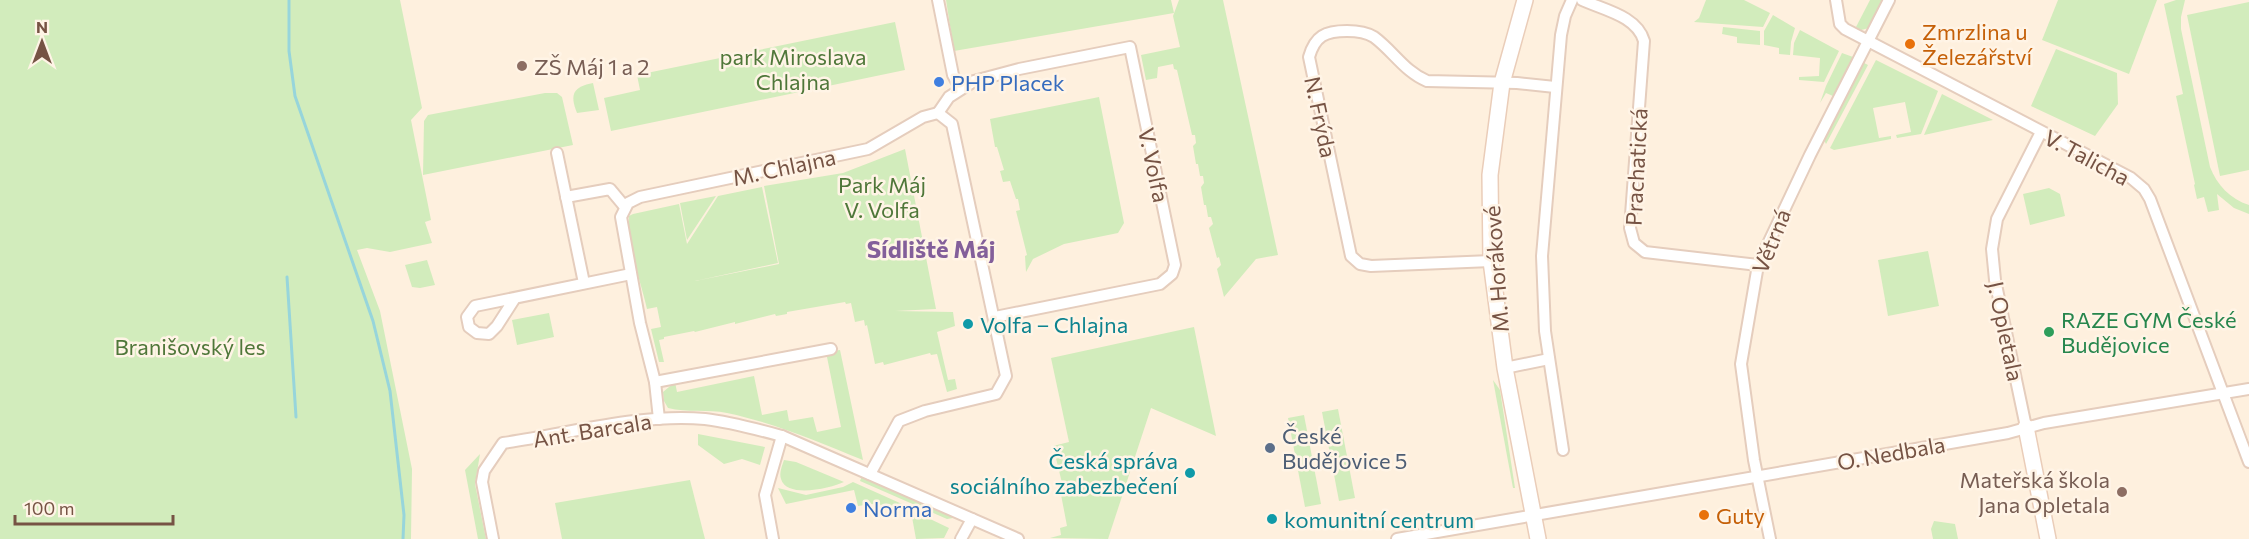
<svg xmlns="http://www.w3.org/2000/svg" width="2249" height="539" font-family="Commissioner,sans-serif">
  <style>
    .green { fill: #d2ecbc }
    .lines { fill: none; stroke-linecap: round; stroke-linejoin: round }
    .stream { stroke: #97d5db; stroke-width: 3 }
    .street-casing { stroke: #e5cdbd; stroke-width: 14 }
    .secondary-casing { stroke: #eacdb9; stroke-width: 18 }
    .street { stroke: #fff; stroke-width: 10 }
    .secondary { stroke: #fff; stroke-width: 15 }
    .food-dot { fill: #e8710a; stroke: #fff4e6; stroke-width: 2 }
    .education-dot { fill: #8d6e63; stroke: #fff4e6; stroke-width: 2 }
    .shop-dot { fill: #3f7fe0; stroke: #fff4e6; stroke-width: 2 }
    .culture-dot { fill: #0f9aa8; stroke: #fff4e6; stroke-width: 2 }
    .leisure-dot { fill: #2e9e5b; stroke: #fff4e6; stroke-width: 2 }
    .service-dot { fill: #5c6f8a; stroke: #fff4e6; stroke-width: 2 }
    .labels { text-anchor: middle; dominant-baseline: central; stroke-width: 5; stroke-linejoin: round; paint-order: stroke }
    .food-label { font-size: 22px; fill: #c56008; stroke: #fff4e6; text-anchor: start }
    .park-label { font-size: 22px; fill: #4f7739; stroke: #fff4e6 }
    .education-label { font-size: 22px; fill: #785e54; stroke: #fff4e6; text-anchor: start }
    .shop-label { font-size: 22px; fill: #366cbe; stroke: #fff4e6; text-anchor: start }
    .street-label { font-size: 22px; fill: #765344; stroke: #fff4e6 }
    .leisure-label { font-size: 22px; fill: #27864d; stroke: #fff4e6; text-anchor: start }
    .culture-label { font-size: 22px; fill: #0d838f; stroke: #fff4e6; text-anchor: start }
    .service-label { font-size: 22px; fill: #4e5e75; stroke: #fff4e6; text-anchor: start }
    .neighbourhood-label { font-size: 24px; font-weight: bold; fill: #835f9a; stroke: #fff4e6 }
  </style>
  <rect width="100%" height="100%" fill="#fef0de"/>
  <g class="green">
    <polygon points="0,0 400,0 422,108 411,120 431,220 425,222 432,243 390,252 367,248 357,250 380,311 412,469 411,539 0,539"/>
    <polygon points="946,0 1171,0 1174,13 954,51"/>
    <polygon points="1179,0 1223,0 1278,255 1256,259 1224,297 1217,269 1221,265 1219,257 1217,258 1209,228 1213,224 1211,217 1208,217 1206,205 1204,205 1201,187 1204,183 1203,176 1200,176 1198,164 1196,164 1193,146 1196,143 1195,135 1192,135 1177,70 1174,69 1173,64 1158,67 1157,78 1146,80 1141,55 1180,47 1173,16"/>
    <polygon points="1706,0 1744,0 1770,13 1763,27 1694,22 1699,18"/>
    <polygon points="1870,0 1883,0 1869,28 1861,30 1856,27"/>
    <polygon points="2058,0 2157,0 2129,74 2042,40"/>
    <path d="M2176 0H2185L2181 17V29L2210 167C2217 185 2230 199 2249 205V214L2234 208 2217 194 2219 210 2208 212 2204 197 2197 199 2194 185 2195 184 2176 96 2183 94 2164 4Z"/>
    <polygon points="2249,2 2249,170 2220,176 2187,15"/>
    <polygon points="1773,15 1795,28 1791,42 1790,55 1779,54 1779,48 1764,45 1764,31"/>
    <polygon points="895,22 905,70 611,131 604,98 640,90 637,75"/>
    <polygon points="1723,27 1760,31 1760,45 1737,43 1737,37 1722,34"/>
    <polygon points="1800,30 1839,51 1824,82 1799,80 1799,77 1819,76 1820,58 1793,55 1794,43"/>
    <polygon points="2056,49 2117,73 2118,104 2095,136 2031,106"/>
    <polygon points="1842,53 1853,57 1833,96 1826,93 1820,103 1826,86"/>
    <polygon points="1876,60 1938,91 1921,134 1897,138 1896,135 1911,132 1905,102 1873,108 1879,138 1891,136 1891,139 1834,150 1830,148"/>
    <polygon points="1862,62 1868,65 1826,144 1823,138"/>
    <path d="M593 83 599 110 577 113C569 93 574 87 593 83Z"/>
    <polygon points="545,93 557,93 562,97 573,145 423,175 424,121 428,115"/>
    <polygon points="1942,94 1993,120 1924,135"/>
    <polygon points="1099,97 1124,223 1118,233 1064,244 1033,259 1026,272 1025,256 1027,255 1016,211 1020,210 1018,199 1016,199 1010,181 1003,182 1000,171 1004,170 997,147 995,147 990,119"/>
    <path d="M905 149 936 309 895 311 953 312 955 326 937 332 948 380 955 379 957 389 947 392 937 354 931 355 930 353 884 365 883 362 875 364 867 325 865 326 864 320 855 322 851 303 846 304 845 302 787 312V314L776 316 775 314 735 324V322L695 332 694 331 664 337V339L659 340 664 362H659L651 329 661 327 657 307 647 309C641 281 626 244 629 216L633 214 679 204 687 244 718 196 762 187 778 263 695 281 779 264 764 186 843 173Z"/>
    <polygon points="2049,188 2060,194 2065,216 2030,225 2023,194"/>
    <polygon points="716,196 687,240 680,203"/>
    <polygon points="1928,251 1939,306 1888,316 1878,260"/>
    <polygon points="427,260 435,285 420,288 412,287 405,265"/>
    <polygon points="549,313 554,337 517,345 512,320"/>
    <polygon points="1194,327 1216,436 1151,408 1108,539 1050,538 1061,535 1060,528 1067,526 1059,484 1062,483 1053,446 1069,442 1051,358"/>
    <path d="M840 350 863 460C818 442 775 423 727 413 708 409 687 413 668 408L664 401 663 392 675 382 677 392 754 376 762 415 787 410 789 421 813 417 817 432 841 427 826 352Z"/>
    <polygon points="1493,380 1500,390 1515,488 1513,488"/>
    <polygon points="1338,409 1355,498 1339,501 1322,412"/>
    <polygon points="1304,415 1321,504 1305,507 1288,418"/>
    <polygon points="698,434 765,447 760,465 742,459 724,464 698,445"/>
    <polygon points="480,454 475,484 486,539 478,539 465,470"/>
    <path d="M784 460 796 462 844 482C831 488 787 499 781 479 779 473 782 466 784 460Z"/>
    <polygon points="862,476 951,515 953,518 947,519 860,481"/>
    <polygon points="690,480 705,539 562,539 555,503"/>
    <polygon points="853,482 902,504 898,511 887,507 882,507 879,503 858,506 854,490 786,504 778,488 806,495 843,487"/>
    <polygon points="905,507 949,528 944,538 916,539 912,517 902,512"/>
    <polygon points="1934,521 1955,524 1958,539 1933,539 1931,529"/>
  </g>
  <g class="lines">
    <g class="stream">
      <polyline points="289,0 289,51 295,96 373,321 390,391 404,515 403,539"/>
      <polyline points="287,277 296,417"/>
    </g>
    <g class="street-casing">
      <g id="street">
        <polyline points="938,0 953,75 960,88"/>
        <path d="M1582 0C1604 10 1637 16 1644 41L1630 228 1634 243 1645 252 1758 265"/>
        <polyline points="1836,0 1840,24 1845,29 2131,178 2144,189 2150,199 2249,462"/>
        <polyline points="938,113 949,97 974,81 1019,69 1130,47 1175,265 1172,274 1160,284 995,317"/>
        <polyline points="557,153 584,283"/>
        <polyline points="566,197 610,189 625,207"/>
        <path d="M1491 261 1371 266 1360 264 1351 256 1309 57C1315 36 1325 31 1347 31 1356 31 1366 32 1374 37 1393 51 1405 72 1427 81L1517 83 1555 87"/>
        <polyline points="515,298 497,326 489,334 477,333 469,327 467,317 475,306 631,274"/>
        <polyline points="1505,368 1549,359"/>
        <polyline points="655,382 831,349"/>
        <polyline points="659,419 655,382 640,323 621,217 628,203 640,197 868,149 923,117 938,113"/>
        <polyline points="2026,427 1995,280 1992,249 1997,219 2041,132"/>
        <polyline points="1563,450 1545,331 1542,256 1561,35 1565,16 1572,0"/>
        <polyline points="870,474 899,421 925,411 996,394 1006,376 952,124 938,113"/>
        <path d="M493 539 482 482 484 471 503 443C568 434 640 413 705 419 731 422 756 429 782 436L1018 539"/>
        <polyline points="773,539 765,495 782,436"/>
        <polyline points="961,539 972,519"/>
        <polyline points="1397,539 2008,433 2044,423 2249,389"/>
        <polyline points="1770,539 1754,460 1741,364 1758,265 1810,155 1889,0"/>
      </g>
    </g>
    <g class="secondary-casing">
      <g id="secondary">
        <polyline points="1525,0 1502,83 1490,175 1491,261 1505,368 1538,539"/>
        <polyline points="2026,427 2048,539"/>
      </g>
    </g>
    <use href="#street" class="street"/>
    <use href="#secondary" class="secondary"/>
  </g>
  <g class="food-dot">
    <circle cx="1910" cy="44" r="6"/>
    <circle cx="1704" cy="515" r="6"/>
  </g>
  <g class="education-dot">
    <circle cx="522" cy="66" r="6"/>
    <circle cx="2122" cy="492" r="6"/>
  </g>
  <g class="shop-dot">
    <circle cx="939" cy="82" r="6"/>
    <circle cx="851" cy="508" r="6"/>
  </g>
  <g class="culture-dot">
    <circle cx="968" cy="324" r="6"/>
    <circle cx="1190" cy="473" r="6"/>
    <circle cx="1272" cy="519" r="6"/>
  </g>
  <circle class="leisure-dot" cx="2049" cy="332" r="6"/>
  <circle class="service-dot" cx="1270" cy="448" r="6"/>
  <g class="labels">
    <g class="food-label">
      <text x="1922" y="31">Zmrzlina u<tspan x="1922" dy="25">Železářství</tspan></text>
      <text x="1716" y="515">Guty</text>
    </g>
    <g class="park-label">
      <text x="793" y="56">park Miroslava<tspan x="793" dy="25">Chlajna</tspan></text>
      <text x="882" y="184">Park Máj<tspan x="882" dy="25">V. Volfa</tspan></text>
      <text x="190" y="346">Branišovský les</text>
    </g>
    <g class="education-label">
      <text x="534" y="66">ZŠ Máj 1 a 2</text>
      <text x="2110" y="479" text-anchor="end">Mateřská škola<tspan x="2110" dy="25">Jana Opletala</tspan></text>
    </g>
    <g class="shop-label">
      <text x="951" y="82">PHP Placek</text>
      <text x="863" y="508">Norma</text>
    </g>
    <g class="street-label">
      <text transform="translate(1321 117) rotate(78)">N. Frýda</text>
      <text transform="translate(2087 157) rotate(28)">V. Talicha</text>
      <text transform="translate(1154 165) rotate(78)">V. Volfa</text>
      <text transform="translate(784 167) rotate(-12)">M. Chlajna</text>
      <text transform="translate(1636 167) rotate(-87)">Prachatická</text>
      <text transform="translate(1771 241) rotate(-68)">Větrná</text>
      <text transform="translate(1496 269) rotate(-94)">M. Horákové</text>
      <text transform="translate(2006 331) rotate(78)">J. Opletala</text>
      <text transform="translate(592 430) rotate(-9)">Ant. Barcala</text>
      <text transform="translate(1891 453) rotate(-10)">O. Nedbala</text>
    </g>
    <g class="leisure-label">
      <text x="2061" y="319">RAZE GYM České<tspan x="2061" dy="25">Budějovice</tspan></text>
    </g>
    <g class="culture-label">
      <text x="980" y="324">Volfa – Chlajna</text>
      <text x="1178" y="460" text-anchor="end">Česká správa<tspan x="1178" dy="25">sociálního zabezbečení</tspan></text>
      <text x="1284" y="519">komunitní centrum</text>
    </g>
    <g class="service-label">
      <text x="1282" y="435">České<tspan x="1282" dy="25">Budějovice 5</tspan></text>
    </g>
    <g class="neighbourhood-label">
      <text x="931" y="248">Sídliště Máj</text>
    </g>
  </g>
  <g transform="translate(42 42)" stroke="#fff4e6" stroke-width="4.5" paint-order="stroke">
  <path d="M0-4.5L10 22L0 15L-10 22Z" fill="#765344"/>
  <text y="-9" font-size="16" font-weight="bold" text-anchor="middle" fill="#765344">N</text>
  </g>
  <path d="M15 515v9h158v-9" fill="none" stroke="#765344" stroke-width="3"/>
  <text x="24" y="515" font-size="18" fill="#765344" stroke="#fff4e6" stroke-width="4.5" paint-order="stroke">100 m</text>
</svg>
